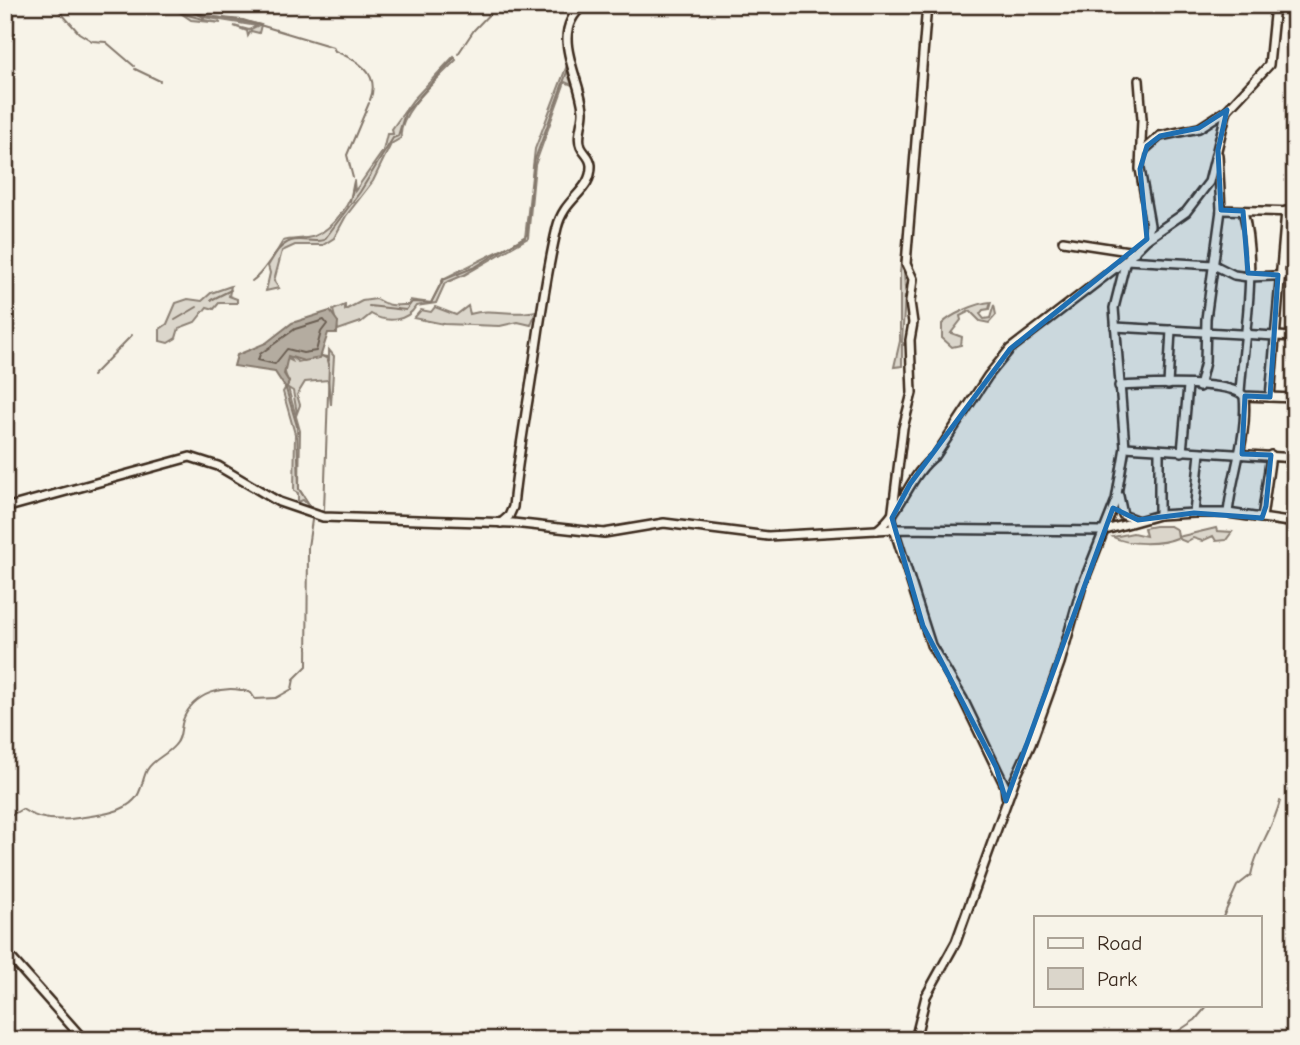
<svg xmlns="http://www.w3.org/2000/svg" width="1300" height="1045" font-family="'Comic Neue',sans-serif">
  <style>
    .green { fill: #dbd6cb; stroke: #8b8074; stroke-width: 2 }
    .water { fill: #b4aca0; stroke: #84786c; stroke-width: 2 }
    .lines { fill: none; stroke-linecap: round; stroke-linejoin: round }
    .shore { stroke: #6b5e52; stroke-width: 2 }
    .stream { stroke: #84786c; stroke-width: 2 }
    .minor-casing { stroke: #3b2a1e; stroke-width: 12 }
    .minor { stroke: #f7f3e8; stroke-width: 7 }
    .marked { fill: #1f6fb2; fill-opacity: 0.2; stroke: #1f6fb2; stroke-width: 5; stroke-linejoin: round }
  </style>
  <rect width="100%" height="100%" fill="#f7f3e8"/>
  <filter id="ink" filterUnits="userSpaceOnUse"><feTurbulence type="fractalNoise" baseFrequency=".0143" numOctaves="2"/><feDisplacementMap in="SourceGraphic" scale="14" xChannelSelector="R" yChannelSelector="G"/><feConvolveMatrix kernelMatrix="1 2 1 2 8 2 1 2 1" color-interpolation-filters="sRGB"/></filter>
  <g filter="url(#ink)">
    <g class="green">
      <polygon points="169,5 179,5 204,15 257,24 261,25 259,33 251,31 248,36 247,31 234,26 249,30 257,26 203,17 204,20 221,23 191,20"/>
      <path d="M454 56 456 60C437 80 397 113 401 138L391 144 373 181 346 216 334 238 323 245H295L282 251 274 281 279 288 266 291 270 273 268 266 283 241C293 238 305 240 315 236 332 229 355 201 354 181L355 191 383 151 387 134H393L392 129 413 100Z"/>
      <path d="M566 68 572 85 565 82 535 165 528 238 464 275 445 283 436 303 416 306C407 322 386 323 371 314L361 322 338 330 333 310 345 305V310L362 301 376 299C388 307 397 305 409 305L410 300 431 303 443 279 525 238 535 149Z"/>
      <polygon points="909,185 904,271 905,289 909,282 908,307 905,295 902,342 905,345 902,345 902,366 894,367 900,341 900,273"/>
      <polygon points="231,286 229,296 237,299 237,303 219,303 214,309 207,307 195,322 179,328 176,338 168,343 160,341 160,329 167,324 176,303 188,299 202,301 211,293"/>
      <path d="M991 302 989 309 983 310 980 314 984 319 990 318 994 305 996 315 989 323 980 321 970 311 960 316 961 320 951 333 962 337 961 345 952 347 942 338V324C950 315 977 303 991 302Z"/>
      <path d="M468 306 470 314C492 307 512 317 536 311L531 325 518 322 500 326 444 324 414 318 421 310 431 312 435 307 456 315Z"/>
      <path d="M329 350 334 356 331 405 328 380 305 382 297 395 300 405 297 413 293 391 288 388 300 431 299 489 312 509 303 500 298 502V493L294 491 295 434 283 392 289 382C285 375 281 366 288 359L292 361 289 355 298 362 322 356 329 360Z"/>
      <path d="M1155 526H1170L1177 530 1178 537 1216 528 1217 531 1232 532 1226 540 1216 541 1213 536 1202 541 1193 538 1186 542 1177 538C1161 545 1127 545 1113 537L1133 533 1146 536 1144 528Z"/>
    </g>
    <polygon class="water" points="330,311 338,322 337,333 328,333 320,358 304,361 288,356 284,374 289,382 286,389 275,372 234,366 237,355 266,343 292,323"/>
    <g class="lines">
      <polygon class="shore" points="324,320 327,324 321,332 316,351 303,353 287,349 275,364 258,360 260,354 295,329"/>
      <g class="stream">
        <polyline points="54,5 79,33 92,41 106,42 134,66"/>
        <polyline points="173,5 184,14 203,19"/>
        <path d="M177 5 202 16 243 20 333 47 335 51C357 60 381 73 370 100"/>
        <polyline points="565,26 573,5"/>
        <polyline points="458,54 474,30 498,5"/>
        <polyline points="135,69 160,81"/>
        <polyline points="353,178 347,155 369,103"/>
        <polyline points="350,201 354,181"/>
        <path d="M252 281C267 271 274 247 291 241 302 238 313 243 324 240L360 192 393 138 398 136 405 113 455 57"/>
        <polyline points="211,300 231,290"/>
        <polyline points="369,306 406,310 412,302 431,303 443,280 475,267 527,235 534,162 567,72"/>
        <polyline points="175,320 197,307"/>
        <polyline points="321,356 327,357 329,364 324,510"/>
        <polyline points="92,376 132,335"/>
        <polyline points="286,389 297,426 299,489 312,509"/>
        <path d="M5 819 22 809C37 820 59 821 78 818 96 815 121 814 134 800 142 793 142 779 147 770 153 759 167 755 175 745 182 738 180 729 183 720 193 693 225 683 251 693L255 699 276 698 292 689 294 679 307 666 308 547 312 520"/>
        <path d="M1223 917 1237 886 1251 875C1256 848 1273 830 1280 801"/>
        <polyline points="1165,1040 1195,1020 1208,1005"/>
      </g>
      <g class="minor-casing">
        <g id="minor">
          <polyline points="927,5 906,264 913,279 910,302 913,323 910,340 912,393 903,428 892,518 894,529 931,645 963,699 1005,786 1006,796"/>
          <polyline points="1139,80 1142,119 1140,169 1150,225 1147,239"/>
          <polyline points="1143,151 1160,136 1199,128 1227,110"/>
          <polyline points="1218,155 1221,210 1295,212"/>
          <polyline points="1063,241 1135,252"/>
          <polyline points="1115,327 1295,337"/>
          <polyline points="1168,385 1171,330"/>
          <path d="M1119 386C1144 385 1228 379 1244 396L1295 398"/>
          <polyline points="1199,387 1205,362 1206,319 1221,210"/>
          <path d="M1240 392C1244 334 1258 268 1243 211"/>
          <polyline points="1270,397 1286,211"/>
          <polyline points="1125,447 1295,458"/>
          <polyline points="1159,451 1159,515"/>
          <polyline points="1182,452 1188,386"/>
          <polyline points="1119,496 1123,515 1136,520"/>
          <polyline points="5,508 190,457 218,466 279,502 323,517 513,523 604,533 664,523 768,536 894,529 1102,531 1159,515 1194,513 1228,513 1295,523"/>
          <polyline points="1194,513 1200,453"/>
          <path d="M1228 513C1232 473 1248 437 1244 396"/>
          <polyline points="1262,518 1271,455"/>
          <path d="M501 523 509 516 513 507C516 473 522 440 527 406 537 347 543 287 557 228 564 197 592 192 591 165 590 156 584 154 581 147 576 136 584 121 583 110 580 75 548 33 584 5"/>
          <path d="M877 530C903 510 909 475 936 455L988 376 1010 349 1126 260 1214 265 1234 275 1248 277 1295 275"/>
          <polyline points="5,951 84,1040"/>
          <polyline points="915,1040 926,996 956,942 1015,779 1031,744 1060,663 1082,586 1116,500 1125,447 1114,308 1126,260 1147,239 1186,212 1209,182 1227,110 1269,65 1275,5"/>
        </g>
      </g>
      <use href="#minor" class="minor"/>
    </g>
  </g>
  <path class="marked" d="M1227 110 1218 150 1221 210 1243 211 1248 273 1278 275 1270 397 1245 396 1242 454 1271 455 1266 506 1262 518 1194 513 1138 520 1113 508 1006 801 996 767 923 626 892 518 910 484 1010 349 1147 239 1140 169 1147 146 1160 136 1199 128Z"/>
  <rect width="1300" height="1045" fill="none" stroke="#f7f3e8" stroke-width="28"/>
  <rect x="14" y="14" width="1272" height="1017" fill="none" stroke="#3b2a1e" stroke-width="2.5" filter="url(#ink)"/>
  <rect x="1034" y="916" width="228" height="91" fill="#f7f3e8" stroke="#aca397" stroke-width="2"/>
  <rect x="1048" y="938" width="35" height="10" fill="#f7f3e8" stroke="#aca397" stroke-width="2"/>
  <text x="1097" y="950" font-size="21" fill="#3b2a1e">Road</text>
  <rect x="1048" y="968" width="35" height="21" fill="#dbd6cb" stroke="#aca397" stroke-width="2"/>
  <text x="1097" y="986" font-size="21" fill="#3b2a1e">Park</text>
</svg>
